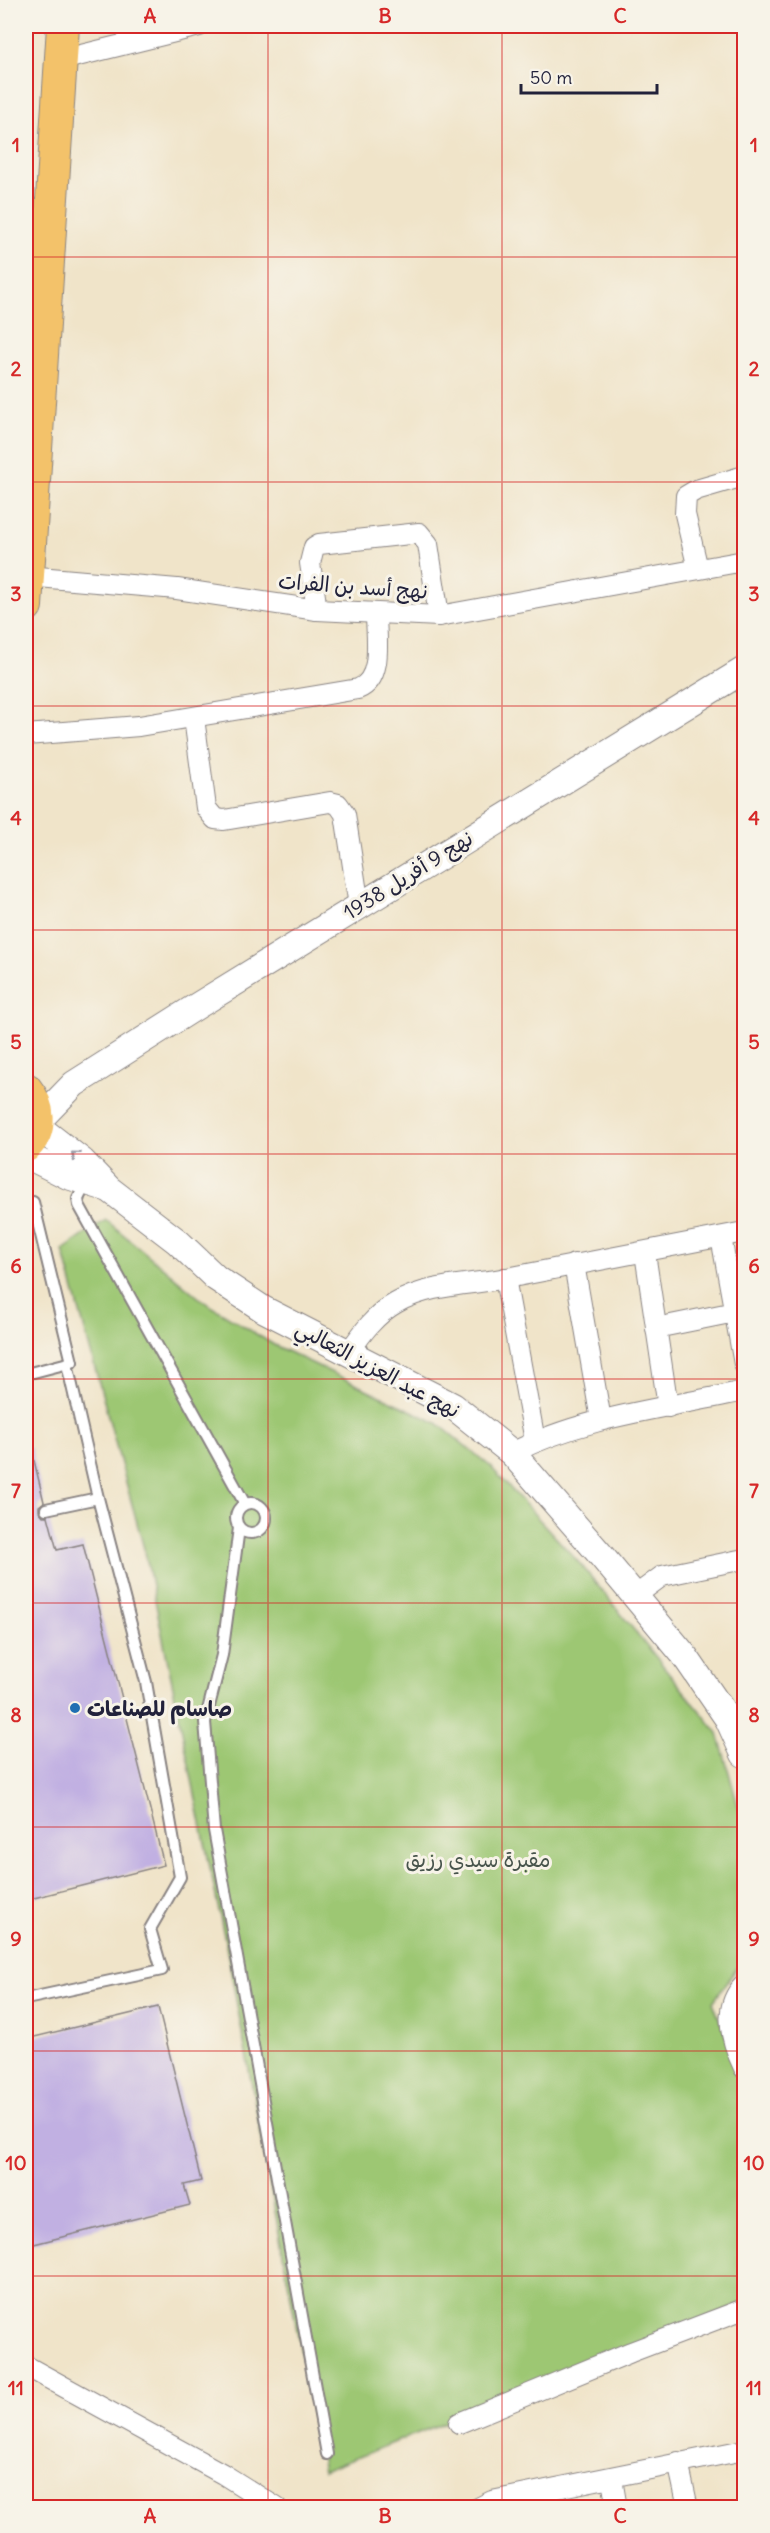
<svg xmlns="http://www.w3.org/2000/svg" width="770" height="2533" font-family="Delius,'Playpen Sans Arabic',sans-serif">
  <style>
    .green { fill: #9dc773; stroke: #607457; stroke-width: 1.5 }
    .building { fill: #c1b0e2 }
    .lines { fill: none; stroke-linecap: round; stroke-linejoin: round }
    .service-casing { stroke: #898382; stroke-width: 14 }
    .minor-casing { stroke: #898382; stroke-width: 22 }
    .tertiary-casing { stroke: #898382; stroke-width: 28 }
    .primary-casing { stroke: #898382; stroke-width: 34 }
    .service { stroke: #fff; stroke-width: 10 }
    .minor { stroke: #fff; stroke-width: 20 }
    .tertiary { stroke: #fff; stroke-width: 26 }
    .primary { stroke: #f3c26a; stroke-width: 32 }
    .oneway { stroke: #9c9ca7 }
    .grid { fill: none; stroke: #d62828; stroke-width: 1.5; stroke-opacity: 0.55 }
    .poi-dot { fill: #1f6fb2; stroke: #f7f3e8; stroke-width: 2 }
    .labels { text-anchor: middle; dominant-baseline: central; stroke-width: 6; stroke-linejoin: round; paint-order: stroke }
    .street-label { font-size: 21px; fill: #22223b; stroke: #f7f3e8 }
    .poi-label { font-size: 21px; font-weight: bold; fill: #22223b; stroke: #f7f3e8; text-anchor: start }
    .park-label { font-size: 21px; fill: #47544c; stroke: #f7f3e8 }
    .neatline { fill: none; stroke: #d62828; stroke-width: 2 }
    .grid-label { font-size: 20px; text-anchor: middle; font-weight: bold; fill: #d62828 }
  </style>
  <rect width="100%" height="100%" fill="#f7f3e8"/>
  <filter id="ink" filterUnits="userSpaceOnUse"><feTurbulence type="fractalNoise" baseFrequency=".0167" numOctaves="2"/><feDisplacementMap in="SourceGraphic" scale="12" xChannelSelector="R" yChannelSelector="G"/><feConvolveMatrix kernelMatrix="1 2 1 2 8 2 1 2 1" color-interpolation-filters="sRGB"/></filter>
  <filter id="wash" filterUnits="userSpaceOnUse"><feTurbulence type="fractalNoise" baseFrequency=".008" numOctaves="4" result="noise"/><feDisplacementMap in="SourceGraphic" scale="24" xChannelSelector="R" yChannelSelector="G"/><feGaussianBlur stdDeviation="1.35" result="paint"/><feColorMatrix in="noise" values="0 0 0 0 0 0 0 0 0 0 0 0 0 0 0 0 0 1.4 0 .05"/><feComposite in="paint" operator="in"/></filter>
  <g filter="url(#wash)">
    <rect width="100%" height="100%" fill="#f0e4c9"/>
    <polygon class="green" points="106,1220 203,1301 274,1345 437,1423 490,1466 582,1566 718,1733 744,1827 744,1958 713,2002 744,2085 744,2303 323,2471 226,1945 146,1556 63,1250"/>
    <g id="blocks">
      <g class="building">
        <polygon points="26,1448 31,1448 44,1502 39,1506 39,1511 43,1516 48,1516 57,1550 83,1544 164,1865 26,1900"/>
        <polygon points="158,2007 201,2181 184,2185 190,2205 26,2246 26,2039"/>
      </g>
    </g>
  </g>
  <g filter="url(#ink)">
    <use href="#blocks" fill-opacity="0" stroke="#898382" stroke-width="1.5"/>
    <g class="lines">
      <g class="service-casing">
        <g id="service">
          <polyline points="86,1183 78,1199 79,1205 245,1504"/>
          <polyline points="26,1204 33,1202 72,1362 26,1374"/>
          <circle cx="251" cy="1518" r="15"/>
          <polyline points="46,1509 98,1498"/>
          <polyline points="239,1528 222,1655 205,1722 214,1830 327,2454"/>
          <polyline points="26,1999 162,1970 150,1929 180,1877 146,1682 98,1498 67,1364"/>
        </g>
      </g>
      <g class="minor-casing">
        <g id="minor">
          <polyline points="61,60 199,26"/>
          <polyline points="698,569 685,514 686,496 696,490 744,476"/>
          <polyline points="27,576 177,589 317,610 439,616 744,561"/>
          <polyline points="317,610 310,563 314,547 319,544 419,533 428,544 439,616"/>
          <polyline points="194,718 206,808 215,819 224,820 330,802 338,804 345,814 359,906"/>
          <path d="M26 735 139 726 358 689C384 679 376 637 376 614"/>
          <polyline points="721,1237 744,1364"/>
          <polyline points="645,1253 668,1407"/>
          <polyline points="574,1264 601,1420"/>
          <polyline points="505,1278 535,1441"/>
          <polyline points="656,1328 735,1312"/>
          <path d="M349 1352C362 1333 376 1314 396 1303 429 1284 470 1285 507 1278 586 1263 665 1248 744 1232"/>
          <path d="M512 1453C584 1416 667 1408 744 1391"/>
          <polyline points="635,1596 662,1576 744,1559"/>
          <path d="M744 1985C721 2008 732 2043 744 2068"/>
          <polyline points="26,2366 223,2474 277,2508"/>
          <polyline points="459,2423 631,2352 744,2309"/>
          <polyline points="678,2462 688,2508"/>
          <polyline points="612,2479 617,2508"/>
          <polyline points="478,2508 492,2501 744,2450"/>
        </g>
      </g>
      <g class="tertiary-casing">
        <g id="tertiary">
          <polyline points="38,1121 74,1084 197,1006 744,670"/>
          <polyline points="37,1126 82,1161 109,1189 178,1242 216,1278 263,1309 453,1406 512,1453 599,1553 684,1655 728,1719 744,1754"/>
          <polyline points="26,1155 68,1176 106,1188"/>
        </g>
      </g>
      <g class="primary-casing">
        <g id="primary">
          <polyline points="26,606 63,26"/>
          <path d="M26 1089C40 1106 43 1130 26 1146"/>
        </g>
      </g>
      <use href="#service" class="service"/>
      <use href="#minor" class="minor"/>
      <use href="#tertiary" class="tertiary"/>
      <use href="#primary" class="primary"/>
    </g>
    <defs><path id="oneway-chevron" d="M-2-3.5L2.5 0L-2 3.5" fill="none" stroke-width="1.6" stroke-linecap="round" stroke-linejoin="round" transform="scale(1.5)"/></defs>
    <use class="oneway" href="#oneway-chevron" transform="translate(75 1155) rotate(-140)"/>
  </g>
  <path class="grid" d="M268 26V2508M502 26V2508M26 257H744M26 482H744M26 706H744M26 930H744M26 1154H744M26 1379H744M26 1603H744M26 1827H744M26 2051H744M26 2276H744"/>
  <circle class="poi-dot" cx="75" cy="1708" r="6"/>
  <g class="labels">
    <g class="street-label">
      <text transform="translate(353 586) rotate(4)">نهج أسد بن الفرات</text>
      <text transform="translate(408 875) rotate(-32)">نهج 9 أفريل 1938</text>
      <text transform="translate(378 1369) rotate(28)">نهج عبد العزيز الثعالبي</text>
    </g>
    <g class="poi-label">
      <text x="87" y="1708">صاسام للصناعات</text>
    </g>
    <g class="park-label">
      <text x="478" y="1859">مقبرة سيدي رزيق</text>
    </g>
  </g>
  <rect width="770" height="2533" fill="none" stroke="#f7f3e8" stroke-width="66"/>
  <path d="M521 84v9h136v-9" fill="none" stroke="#22223b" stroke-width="3"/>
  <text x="530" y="84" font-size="18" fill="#22223b" stroke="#f7f3e8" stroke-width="4.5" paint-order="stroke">50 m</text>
  <rect x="33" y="33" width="704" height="2467" class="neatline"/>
  <g class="grid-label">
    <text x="150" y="23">A</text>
    <text x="385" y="23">B</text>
    <text x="620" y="23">C</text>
    <text x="16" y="152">1</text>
    <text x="754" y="152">1</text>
    <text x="16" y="376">2</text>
    <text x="754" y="376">2</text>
    <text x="16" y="601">3</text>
    <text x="754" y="601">3</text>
    <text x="16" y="825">4</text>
    <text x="754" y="825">4</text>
    <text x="16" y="1049">5</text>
    <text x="754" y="1049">5</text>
    <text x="16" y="1273">6</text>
    <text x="754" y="1273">6</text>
    <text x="16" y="1498">7</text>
    <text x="754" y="1498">7</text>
    <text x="16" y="1722">8</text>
    <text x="754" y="1722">8</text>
    <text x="16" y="1946">9</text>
    <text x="754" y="1946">9</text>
    <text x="16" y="2170">10</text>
    <text x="754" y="2170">10</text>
    <text x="16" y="2395">11</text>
    <text x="754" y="2395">11</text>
    <text x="150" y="2523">A</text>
    <text x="385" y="2523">B</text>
    <text x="620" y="2523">C</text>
  </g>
</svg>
